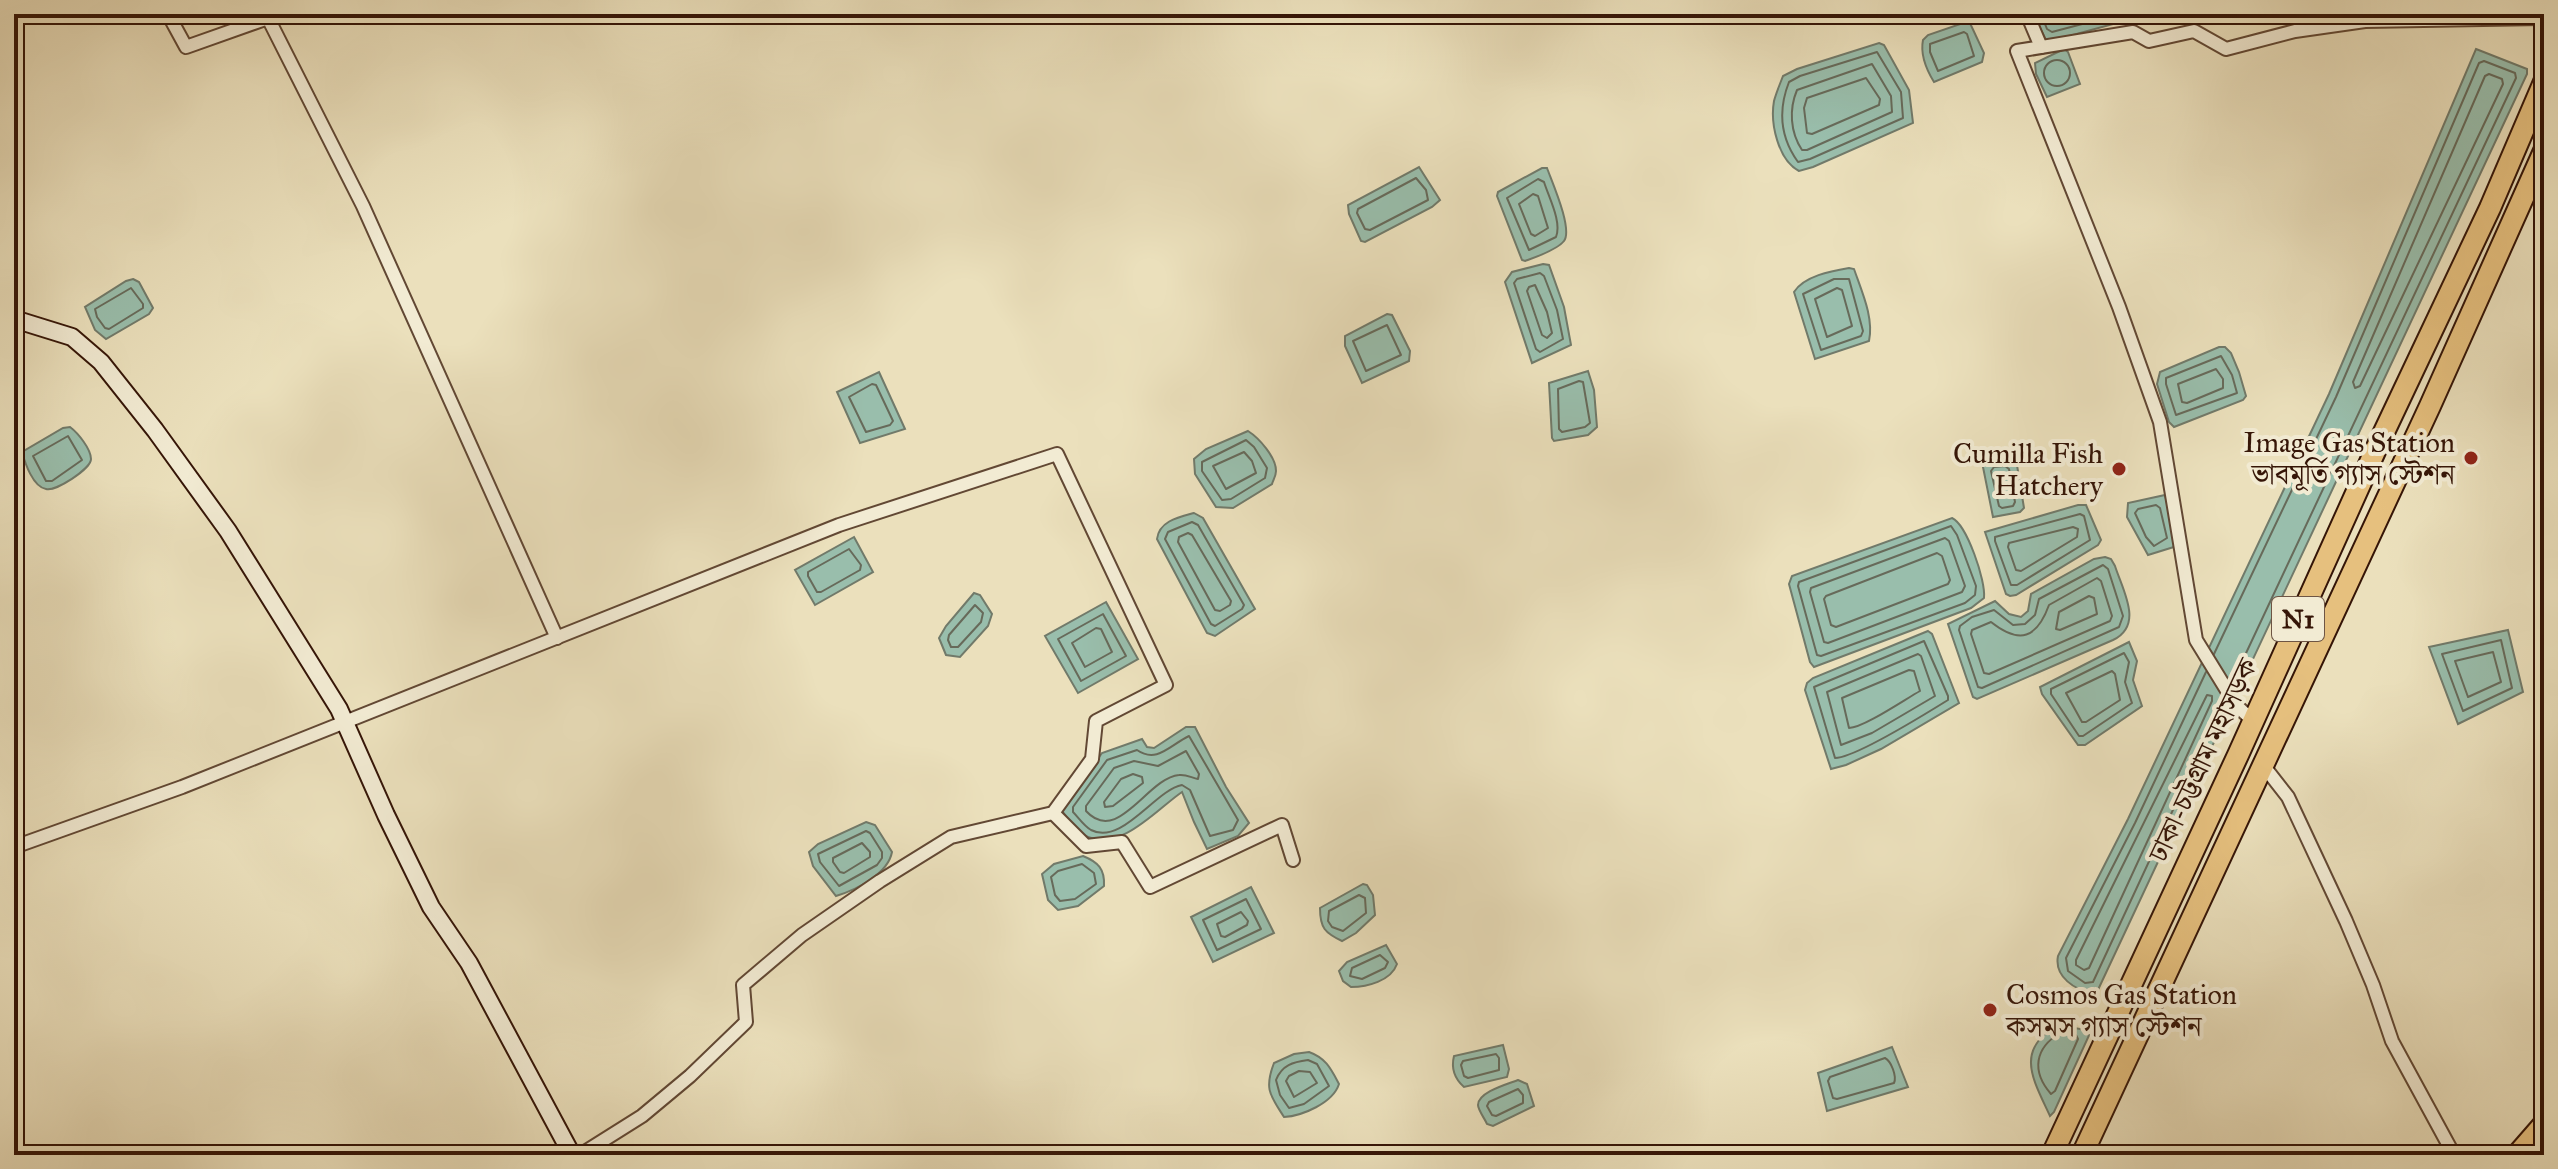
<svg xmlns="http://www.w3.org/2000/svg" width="2558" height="1169" font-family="'IM FELL Great Primer','Noto Serif Bengali',serif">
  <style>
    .water { fill: #99beac; stroke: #717a6a; stroke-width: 2 }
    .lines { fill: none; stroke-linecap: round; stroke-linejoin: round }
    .shore { stroke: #676a5a; stroke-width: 2 }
    .minor-casing { stroke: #624834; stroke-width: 16 }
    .secondary-casing { stroke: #351507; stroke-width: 20 }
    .trunk-casing { stroke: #351507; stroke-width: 24 }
    .minor { stroke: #f2ebd3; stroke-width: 12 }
    .secondary { stroke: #f2ebd3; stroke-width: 16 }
    .trunk { stroke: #e6c07e; stroke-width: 20 }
    .poi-dot { fill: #8f2418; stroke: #f2ebd3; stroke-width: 3 }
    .labels { text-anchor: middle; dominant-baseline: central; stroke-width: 8; stroke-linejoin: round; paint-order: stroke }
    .shield { fill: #f2ebd3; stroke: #6e5544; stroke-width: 2 }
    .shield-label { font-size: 26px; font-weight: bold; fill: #351507 }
    .poi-label { font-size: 28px; fill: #351507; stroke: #f2ebd3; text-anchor: end }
    .street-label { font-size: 28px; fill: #351507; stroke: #f2ebd3 }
  </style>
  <rect width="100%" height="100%" fill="#ebe0bc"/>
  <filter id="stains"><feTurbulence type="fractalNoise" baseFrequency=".0025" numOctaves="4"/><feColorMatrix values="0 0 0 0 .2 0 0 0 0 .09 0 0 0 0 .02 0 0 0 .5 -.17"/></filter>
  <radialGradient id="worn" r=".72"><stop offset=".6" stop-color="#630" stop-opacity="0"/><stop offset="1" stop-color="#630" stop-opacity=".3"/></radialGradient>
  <g class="water">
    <polygon points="2033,14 2135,14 2135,18 2062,38 2046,40"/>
    <path d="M1969 21 1984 53 1982 62 1934 82C1926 69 1920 55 1923 40L1928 35Z"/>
    <path d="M1879 43 1884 45 1909 90 1913 123 1813 167 1799 171C1778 160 1770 123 1774 101 1776 93 1780 84 1783 76L1797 69Z"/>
    <polygon points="2064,49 2068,52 2080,84 2047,97 2036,74 2035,63"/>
    <path d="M2476 49 2527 69V74L2097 992 2094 994C2075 990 2054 977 2058 956L2128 819 2329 394Z"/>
    <polygon points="1419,167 1440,200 1432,207 1365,242 1361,241 1349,214 1348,205"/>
    <path d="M1542 168H1547C1552 182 1573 229 1564 241 1557 250 1536 257 1525 261L1522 260 1497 196 1498 192Z"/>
    <polygon points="1543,264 1549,265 1564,307 1571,345 1532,363 1505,282 1512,272"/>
    <path d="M1849 268 1854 269C1862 292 1874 318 1869 341L1815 359 1794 292C1804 276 1831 271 1849 268Z"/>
    <polygon points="133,279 139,282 153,308 149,314 106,339 95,330 85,307 126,281"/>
    <polygon points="1387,314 1392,315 1410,351 1409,361 1362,383 1345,346 1345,336"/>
    <polygon points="2219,347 2225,347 2231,353 2239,372 2246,396 2243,400 2174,427 2169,422 2157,384 2160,372"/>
    <polygon points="1588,371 1594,390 1597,427 1588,435 1554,441 1552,438 1549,383"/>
    <polygon points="879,372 905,429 860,443 837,392"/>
    <path d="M70 427C78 433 91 449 91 459 91 469 55 492 46 489 33 487 25 463 22 452L63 428Z"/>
    <path d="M1248 431C1259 438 1276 457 1276 471 1276 476 1273 480 1272 484L1233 508 1216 507 1195 474 1194 459 1206 449Z"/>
    <polygon points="2008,457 2016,459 2024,508 2020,512 1993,517 1982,462"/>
    <polygon points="2165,495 2177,546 2148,555 2127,517 2128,503"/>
    <polygon points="2078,505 2086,505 2101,540 2098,545 2016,595 2010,596 2006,594 1985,532"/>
    <path d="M1194 513 1203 518 1255 609 1215 636 1207 633 1157 539C1159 521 1179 517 1194 513Z"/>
    <path d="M1952 518C1967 525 1986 581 1984 598L1971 608 1814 667 1810 662 1789 584 1792 576Z"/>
    <polygon points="854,537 873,572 815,605 795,570"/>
    <path d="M2105 557 2111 559 2115 566C2123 591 2144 625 2113 640L1977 699 1973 697 1948 624 1995 601 2009 614 2021 617 2028 611 2031 594 2094 559Z"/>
    <polygon points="974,593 980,595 992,614 988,626 960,657 946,655 939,638 946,626"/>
    <polygon points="1106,602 1138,659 1078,693 1045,636"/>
    <polygon points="2508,630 2523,692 2458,724 2429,647"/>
    <polygon points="1928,631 1932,634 1959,703 1881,749 1846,765 1831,769 1805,690 1807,683 1813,678"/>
    <polygon points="2129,642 2137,661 2133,680 2142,706 2085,745 2078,745 2042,694 2040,687"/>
    <path d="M1186 727H1195L1226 787 1249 823 1238 836 1207 849 1194 822 1182 792C1157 809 1122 851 1088 837 1078 833 1068 818 1061 810L1102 753 1142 739 1147 747 1154 748Z"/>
    <path d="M866 822 875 825 892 852C888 874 856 890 836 896L813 866 809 852 818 844Z"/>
    <path d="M1083 856C1098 862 1105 869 1104 886L1078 906 1058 910 1048 900 1042 874 1054 864Z"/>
    <path d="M1363 884 1367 885 1373 895 1375 915 1356 933 1342 941C1325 933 1320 928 1320 908Z"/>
    <polygon points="1251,887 1274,933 1213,962 1191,917"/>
    <path d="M1386 945 1397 964C1391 981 1367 987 1351 987L1343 981 1339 971 1347 962Z"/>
    <path d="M2058 1025 2091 1031 2054 1112 2050 1116C2033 1079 2014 1050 2058 1025Z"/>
    <path d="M1503 1045 1509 1069 1507 1077 1464 1087C1455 1079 1451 1068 1454 1056Z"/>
    <polygon points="1892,1047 1908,1087 1827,1111 1818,1073"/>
    <path d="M1309 1052C1326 1058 1331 1069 1339 1084 1333 1103 1302 1116 1284 1117 1270 1095 1264 1089 1274 1063L1294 1054Z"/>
    <path d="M1518 1080 1527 1084 1534 1106 1493 1126 1487 1124C1485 1119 1478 1110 1478 1105 1478 1092 1508 1084 1518 1080Z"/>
  </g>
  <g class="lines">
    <g class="shore">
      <polyline points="2041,14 2047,29 2052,32 2120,14"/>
      <polygon points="1964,32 1967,34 1974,56 1938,71 1930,52 1930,44"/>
      <path d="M1877 52 1901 92 1903 118 1810 159 1798 162C1780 137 1778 110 1789 82L1800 76Z"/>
      <circle cx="2057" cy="73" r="13"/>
      <path d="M1872 64 1891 96 1892 112 1807 150H1802C1790 132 1789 109 1797 90Z"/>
      <polygon points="2489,74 2502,79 2503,84 2360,386 2355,388 2353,382 2485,76"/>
      <polygon points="1866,78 1880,99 1879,105 1812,134 1807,133 1804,108 1807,98"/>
      <polygon points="1416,178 1426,190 1428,200 1370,230 1365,229 1357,213 1358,209"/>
      <path d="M1538 179 1544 182C1549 198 1562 222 1556 237L1529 250 1507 198Z"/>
      <polygon points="1533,194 1538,196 1548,228 1535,236 1531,234 1519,204"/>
      <polygon points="1540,273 1544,276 1557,310 1563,339 1540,352 1536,349 1514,283 1517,279"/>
      <polygon points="1834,279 1849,279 1863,331 1861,336 1821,350 1803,294"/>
      <polygon points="1535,285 1547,312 1552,333 1547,338 1542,335 1527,291 1529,287"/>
      <polygon points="131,288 143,304 143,308 109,329 105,328 97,317 95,309"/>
      <polygon points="1837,288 1842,290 1852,326 1827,337 1815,299"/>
      <polygon points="1387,325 1401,355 1366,371 1353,341"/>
      <polygon points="2221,356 2232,375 2237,393 2176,415 2166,384 2166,378"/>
      <polygon points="2216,369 2223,379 2223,388 2187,403 2182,402 2178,384"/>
      <polygon points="1579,381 1583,382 1590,423 1585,427 1562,432 1559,429 1558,389"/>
      <polygon points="872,384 876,385 893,421 890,425 866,432 849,397"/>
      <polygon points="68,436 82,460 52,481 46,481 33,456"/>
      <polygon points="1246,440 1254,447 1267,468 1265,478 1231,499 1222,500 1202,471 1202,462"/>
      <polygon points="1244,452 1252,461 1256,473 1226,489 1213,466"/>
      <polygon points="2005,466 2009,469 2015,502 2013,506 2002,508 1999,506 1991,471 1994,467"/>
      <polygon points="2156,505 2160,508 2167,538 2154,546 2146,537 2135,513 2138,509"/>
      <polygon points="2080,514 2084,516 2090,540 2017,585 2011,585 1995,541 1995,537"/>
      <polygon points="1192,522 1198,525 1244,605 1242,609 1215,626 1211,624 1165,539 1168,532"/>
      <polygon points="1951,526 1957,535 1976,586 1975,595 1965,603 1821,656 1817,655 1798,586 1799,582"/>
      <polygon points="2073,527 2078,529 2077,537 2021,571 2016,570 2008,547 2009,543"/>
      <polygon points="1188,533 1192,535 1231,601 1230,605 1220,611 1215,610 1178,542 1179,537"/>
      <polygon points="1945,538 1949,541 1965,586 1962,592 1828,643 1824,642 1810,592 1811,588"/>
      <polygon points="849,549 861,565 860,570 821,592 817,592 808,576 808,572"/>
      <polygon points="1937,553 1942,556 1950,580 1948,584 1836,627 1831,625 1824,599 1826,596"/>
      <polygon points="2103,565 2108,569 2123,616 2119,627 1982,688 1978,687 1959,630 1960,626 1972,617 1994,610 2013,625 2025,624 2035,615 2039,599"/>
      <path d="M2097 578 2101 581 2112 616 2110 621 1989 674 1984 673 1971 634 1972 630 1991 622C2020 645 2037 638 2049 605Z"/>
      <polygon points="2089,596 2094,598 2097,614 2060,630 2056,629 2059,612"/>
      <polygon points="975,605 983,613 981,622 958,647 951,647 948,640 949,635"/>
      <polygon points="1103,614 1126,656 1081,681 1058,639"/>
      <polygon points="1096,628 1101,629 1112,652 1085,667 1072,643"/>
      <polygon points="2501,640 2512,688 2463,711 2442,654"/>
      <path d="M1924 641 1948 696V700C1927 713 1855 758 1835 758L1814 687Z"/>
      <polygon points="2493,652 2501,682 2468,697 2455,661"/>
      <polygon points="2124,653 2129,662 2125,682 2132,703 2083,736 2079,736 2051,694 2051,689"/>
      <polygon points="1918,654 1921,656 1935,696 1872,733 1841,745 1827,692"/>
      <polyline points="2214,654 2336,397 2479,63 2484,61 2515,73 2516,78 2232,683"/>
      <path d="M1909 670 1914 671 1920 691C1904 700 1863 728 1849 728L1842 698Z"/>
      <polygon points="2112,671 2115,674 2120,700 2086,722 2082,722 2066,693"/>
      <polyline points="2206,672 2135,823 2066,958 2068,971 2085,983 2093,982 2224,700"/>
      <polygon points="2207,695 2212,696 2212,701 2089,968 2084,970 2076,965 2076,960"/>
      <path d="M1189 736 1238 820 1233 830 1210 836 1190 790 1182 785C1155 790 1122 846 1091 830 1084 826 1078 817 1073 812V807L1107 760 1137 750C1157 764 1170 745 1189 736Z"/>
      <path d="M1186 751 1199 774 1198 779C1192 778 1186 774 1179 775 1147 778 1118 846 1086 811V806L1114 768 1134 761 1158 766Z"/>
      <polygon points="1133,774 1142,777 1143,783 1113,806 1105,807 1104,802 1121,779"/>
      <polygon points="866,831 870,833 882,852 882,858 877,865 839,886 820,862 818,854"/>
      <polygon points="862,843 870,852 870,857 844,873 840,872 833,862 833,858"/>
      <polygon points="1082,864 1094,873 1096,884 1075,899 1060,901 1055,895 1051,877 1058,871"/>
      <polygon points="1359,895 1365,898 1366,913 1343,931 1332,927 1328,921 1329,911"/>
      <polygon points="1246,899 1261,929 1217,950 1203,920"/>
      <polygon points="1241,912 1248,921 1247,925 1225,937 1221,936 1217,924"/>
      <polygon points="1380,955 1388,962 1385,968 1362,979 1350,976 1352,968"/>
      <path d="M2060 1033 2076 1035 2078 1039 2055 1091 2051 1094C2031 1071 2035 1048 2060 1033Z"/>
      <polygon points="1496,1054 1499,1058 1499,1070 1468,1078 1464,1076 1461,1065 1463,1061"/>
      <path d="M1885 1058C1891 1061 1897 1076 1894 1083L1837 1099 1833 1098 1828 1081 1830 1077Z"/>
      <path d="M1308 1060 1317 1064 1329 1086 1304 1104 1289 1108 1280 1095 1276 1080C1282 1065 1293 1062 1308 1060Z"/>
      <polygon points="1299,1071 1310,1072 1317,1083 1294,1097 1286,1081 1289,1076"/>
      <polygon points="1518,1089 1523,1095 1523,1103 1496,1116 1492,1115 1487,1106 1489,1102"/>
    </g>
    <g class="minor-casing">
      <g id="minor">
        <polyline points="168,14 186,47 268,18 363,206 557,638"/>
        <polyline points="2027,14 2041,47"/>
        <polyline points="2253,721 2236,705 2196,640 2160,422 2119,307 2017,51 2133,32 2149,41 2194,31 2226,49 2295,31 2365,21 2544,18"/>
        <polyline points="2263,765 2288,797 2346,921 2373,985 2392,1041 2454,1155"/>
        <polyline points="1053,813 1086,846 1122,842 1150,887 1282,825 1293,860"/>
        <polyline points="14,847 182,787 839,525 1057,454 1166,685 1096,721 1092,759 1053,813 951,837 880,881 802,935 743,985 746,1022 690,1076 642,1116 580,1155"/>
      </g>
    </g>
    <g class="secondary-casing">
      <polyline id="secondary" points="14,319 72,337 101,362 155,430 228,531 339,709 386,815 431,907 469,963 572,1155"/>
    </g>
    <g class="trunk-casing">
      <g id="trunk">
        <polyline points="2052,1155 2238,755 2376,449 2490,208 2544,82"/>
        <polyline points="2082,1155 2430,406 2544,151"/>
        <polyline points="2517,1155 2544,1124"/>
      </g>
    </g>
    <use href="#minor" class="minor"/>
    <use href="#secondary" class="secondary"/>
    <use href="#trunk" class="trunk"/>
  </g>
  <g class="poi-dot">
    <circle cx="2471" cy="458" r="8"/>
    <circle cx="2119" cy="469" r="8"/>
    <circle cx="1990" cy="1010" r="8"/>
  </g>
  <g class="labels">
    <rect class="shield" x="2272" y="597" width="52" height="44" rx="6"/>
    <g class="shield-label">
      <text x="2298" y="619">N1</text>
    </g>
    <g class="poi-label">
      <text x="2455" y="442">Image Gas Station<tspan x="2455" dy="32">ভাবমূর্তি গ্যাস স্টেশন</tspan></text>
      <text x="2103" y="453">Cumilla Fish<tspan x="2103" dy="32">Hatchery</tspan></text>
      <text x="2006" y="994" text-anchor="start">Cosmos Gas Station<tspan x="2006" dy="32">কসমস গ্যাস স্টেশন</tspan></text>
    </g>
    <g class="street-label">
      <text transform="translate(2203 760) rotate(-65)">ঢাকা-চট্টগ্রাম মহাসড়ক</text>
    </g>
  </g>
  <rect width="2558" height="1169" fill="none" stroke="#ebe0bc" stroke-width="48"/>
  <rect x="16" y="16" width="2526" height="1137" fill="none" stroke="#351507" stroke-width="4"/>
  <rect x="24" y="24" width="2510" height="1121" fill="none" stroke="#351507" stroke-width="2"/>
  <rect width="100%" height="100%" filter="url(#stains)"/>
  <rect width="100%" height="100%" fill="url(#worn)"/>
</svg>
